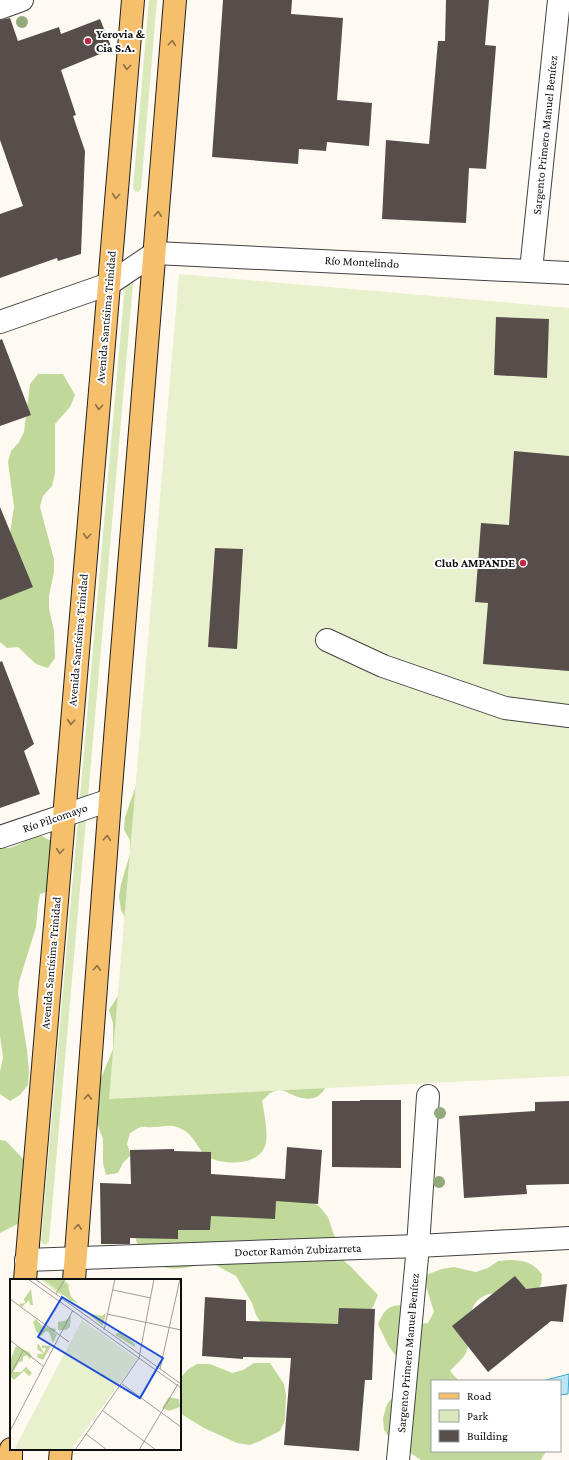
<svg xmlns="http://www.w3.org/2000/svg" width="569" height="1460" font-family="'Crimson Pro',serif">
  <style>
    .green { fill: #d9e9bb }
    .forest { fill: #c0d99b }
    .pitch { fill: #e9f0cd }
    .water { fill: #b7e7f5; stroke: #40a7ca }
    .building { fill: #574e4c }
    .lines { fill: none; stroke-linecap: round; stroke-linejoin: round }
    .minor-casing { stroke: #424242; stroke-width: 24 }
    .major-casing { stroke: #202020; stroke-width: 24 }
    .minor { stroke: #fff; stroke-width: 22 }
    .major { stroke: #f5bf6b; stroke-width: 22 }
    .tree { fill: #92a97e }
    .oneway { stroke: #8e7042 }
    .poi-dot { fill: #bc2a46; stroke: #fff; stroke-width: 1.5 }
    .labels { text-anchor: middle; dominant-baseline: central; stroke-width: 4; stroke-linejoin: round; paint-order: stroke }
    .poi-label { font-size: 12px; font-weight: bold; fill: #0f0f0f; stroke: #fff; text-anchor: start }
    .street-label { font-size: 12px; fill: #0f0f0f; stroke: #fff }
    .inset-road { fill: none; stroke: #9f9c97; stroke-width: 1 }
    .view { fill: #1d4ed8; fill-opacity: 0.15; stroke: #1d4ed8; stroke-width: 2 }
    .inset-edge { fill: none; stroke: #0f0f0f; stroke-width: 2 }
  </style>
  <rect width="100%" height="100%" fill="#fffaf1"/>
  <g class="green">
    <polygon points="149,0 157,0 141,189 138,192 135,191 133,188"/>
    <polygon points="130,281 133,284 49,1242 46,1245 42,1243 41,1241 125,284"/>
  </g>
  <g class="forest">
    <polygon points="38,374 63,374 75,395 70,407 55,424 55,473 52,486 43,496 40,507 54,559 54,572 49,596 49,608 54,631 55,658 48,668 36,664 18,647 7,648 0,642 0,578 10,533 14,507 8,462 11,451 19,442 24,432 30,384"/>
    <path d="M138 780 328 1078C327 1082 326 1087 324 1090 313 1107 293 1095 280 1089L270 1093 262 1101C264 1112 269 1135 265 1146 258 1166 225 1165 210 1158 195 1150 197 1134 177 1127 169 1124 161 1127 153 1127 149 1128 144 1126 141 1127 137 1128 133 1132 130 1133L127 1144 131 1155 123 1163 118 1173 106 1175 103 1163V1139L95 1118 99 1083 113 1049V1023L109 1010 123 988 127 921 121 910 119 897 121 884 130 854V840L124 830 125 817Z"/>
    <polygon points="42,836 53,842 52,890 40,894 38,905 36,927 19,982 18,994 27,1050 29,1072 28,1085 20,1095 10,1101 0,1094 0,1072 3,1057 0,1036 0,847 9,848 20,844 31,837"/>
    <polygon points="0,1140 6,1141 26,1162 37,1214 0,1233"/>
    <path d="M223 1192 307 1200 319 1206 328 1217 342 1259 351 1267 378 1295 373 1307 344 1338 276 1345 256 1315 252 1303 236 1276 210 1262C194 1266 177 1272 160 1266 153 1263 145 1256 139 1252L136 1239 141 1228Z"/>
    <path d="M510 1260C525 1261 532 1262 542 1274L541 1285 532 1294C524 1294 491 1292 486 1295 462 1305 474 1333 466 1353 463 1359 455 1365 450 1371L459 1381H432V1451H546L541 1460H421L391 1440 384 1430 383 1418 387 1404 395 1394 406 1359 395 1355 388 1345 378 1324C385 1309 388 1305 405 1305L415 1324 428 1323 434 1312 423 1276 442 1269 454 1267 476 1272 488 1268 498 1261Z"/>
    <polygon points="254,1363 270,1363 284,1384 286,1395 285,1420 280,1431 260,1441 250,1445 237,1443 204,1428 183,1415 180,1410 180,1379 187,1370 197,1364 210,1364 232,1373 243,1370"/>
  </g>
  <polygon class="pitch" points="179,274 569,308 569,1076 109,1099"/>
  <polygon class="water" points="569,1374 568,1394 560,1395 560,1381 542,1381"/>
  <g class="building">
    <polygon points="223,0 292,0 291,14 343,18 337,100 372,103 369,146 327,142 326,151 299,149 298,164 212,157"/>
    <polygon points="446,0 489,0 485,45 496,46 486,169 469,168 466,223 382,219 386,140 429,144 438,41 445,41"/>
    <polygon points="10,18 18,41 59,27 61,34 100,19 112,49 61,70 76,115 73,116 85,151 81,254 58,261 57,258 0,278 0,214 23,206 0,140 0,20"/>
    <polygon points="496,317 549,319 547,378 494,375"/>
    <polygon points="2,339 31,415 0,426 0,340"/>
    <polygon points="514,451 569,456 569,671 483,664 488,603 475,602 481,523 509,525"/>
    <polygon points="0,507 33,587 0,600"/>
    <polygon points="215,548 243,549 237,649 208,647"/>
    <polygon points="2,661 34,744 24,751 40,794 0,808 0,662"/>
    <polygon points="360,1100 401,1100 401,1168 332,1167 332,1101 360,1101"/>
    <polygon points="569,1101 569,1184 526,1185 527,1194 464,1198 459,1116 535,1111 535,1102"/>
    <polygon points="287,1147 322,1150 318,1204 276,1201 275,1219 211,1216 210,1230 178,1230 178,1239 130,1238 130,1244 101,1244 100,1183 131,1184 130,1150 174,1149 174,1151 211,1152 211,1174 285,1179"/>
    <polygon points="515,1276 526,1289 567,1284 563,1322 551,1321 488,1372 452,1326"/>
    <polygon points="205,1297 246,1300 246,1321 338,1324 339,1308 375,1309 372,1380 365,1380 359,1451 284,1445 291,1358 243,1357 243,1359 202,1356"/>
  </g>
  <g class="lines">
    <g class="minor-casing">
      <g id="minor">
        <polyline points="0,8 22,0"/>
        <polyline points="531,270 559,0"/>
        <polyline points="0,322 109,284 155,253 569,273"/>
        <polyline points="327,640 383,666 505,708 569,716"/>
        <polyline points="0,837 110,800"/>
        <polyline points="26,1260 418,1246 569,1238"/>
        <polyline points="398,1460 418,1246 428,1096"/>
      </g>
    </g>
    <g class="major-casing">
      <g id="major">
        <polyline points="25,1280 133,0"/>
        <polyline points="74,1280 110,800 175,0"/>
        <polyline points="11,1460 11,1449"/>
        <polyline points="60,1460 61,1449"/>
      </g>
    </g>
    <use href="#minor" class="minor"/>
    <use href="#major" class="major"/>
  </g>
  <g class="tree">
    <circle cx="22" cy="22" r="6"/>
    <circle cx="440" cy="1113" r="6"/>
    <circle cx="439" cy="1182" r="6"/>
  </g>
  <defs><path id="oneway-chevron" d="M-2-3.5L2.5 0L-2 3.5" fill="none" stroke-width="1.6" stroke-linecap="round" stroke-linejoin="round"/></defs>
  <g class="oneway">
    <use href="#oneway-chevron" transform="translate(172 43) rotate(-85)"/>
    <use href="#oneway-chevron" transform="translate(127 67) rotate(95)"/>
    <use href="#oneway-chevron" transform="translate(116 196) rotate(95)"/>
    <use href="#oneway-chevron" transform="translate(158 214) rotate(-85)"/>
    <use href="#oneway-chevron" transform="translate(99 407) rotate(95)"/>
    <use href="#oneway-chevron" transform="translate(87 536) rotate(95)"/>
    <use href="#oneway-chevron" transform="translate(71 722) rotate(95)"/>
    <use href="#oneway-chevron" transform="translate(107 838) rotate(-86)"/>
    <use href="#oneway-chevron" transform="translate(60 851) rotate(95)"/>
    <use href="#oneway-chevron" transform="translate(97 968) rotate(-86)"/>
    <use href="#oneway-chevron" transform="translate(88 1097) rotate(-86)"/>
    <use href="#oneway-chevron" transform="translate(78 1227) rotate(-86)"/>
  </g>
  <g class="poi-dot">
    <circle cx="88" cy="41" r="4"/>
    <circle cx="523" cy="563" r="4"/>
  </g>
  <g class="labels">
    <g class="poi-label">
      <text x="96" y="34">Yerovia &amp;<tspan x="96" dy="14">Cia S.A.</tspan></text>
      <text x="515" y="563" text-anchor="end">Club AMPANDE</text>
    </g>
    <g class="street-label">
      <text transform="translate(545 135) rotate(-84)">Sargento Primero Manuel Benítez</text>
      <text transform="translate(362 262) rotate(3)">Río Montelindo</text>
      <text transform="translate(106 317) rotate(-85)">Avenida Santísima Trinidad</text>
      <text transform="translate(78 640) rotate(-85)">Avenida Santísima Trinidad</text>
      <text transform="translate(55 818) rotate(-19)">Río Pilcomayo</text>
      <text transform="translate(51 963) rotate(-85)">Avenida Santísima Trinidad</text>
      <text transform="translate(298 1250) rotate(-2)">Doctor Ramón Zubizarreta</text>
      <text transform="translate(408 1353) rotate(-85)">Sargento Primero Manuel Benítez</text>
    </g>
  </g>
  <g transform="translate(10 1279)">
    <rect width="171" height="171" fill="#fffaf1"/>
    <path d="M30 0H53L60 6 52 17Z" fill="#d9e9bb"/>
    <path d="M34 0H52L58 7 61 18 68 24 61 22ZM21 10 23 26H20L19 21 12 28 9 25 15 24 14 20ZM77 34 92 37 96 34 93 47ZM61 37 60 48 56 51H48V43L55 42ZM26 40 32 47 46 50 44 54 47 55 43 64 39 53 36 52 31 57 26 52 23 43ZM110 52 125 65V68L105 56ZM28 64 34 74 36 69H32V66L41 67 33 81 27 78 28 75H34L27 70ZM6 67 19 73 22 78 19 80 17 76 13 78V82L9 83 3 93H11L16 88 22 94 19 97 14 92 4 101 0 97V82ZM159 118 169 120 170 128 159 132 152 129Z" fill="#c0d99b"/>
    <path d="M72 41 127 80 61 171H7L5 169Z" fill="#e9f0cd"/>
    <path class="inset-road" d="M18 0 171 109M25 0 171 105M103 11 141 19M46 15 55 0M0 20 59 63M97 35 171 51M94 51 105 0M0 61 33 87M150 90 170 0M0 96 13 72M112 105 171 148M93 132 146 171M0 152 63 31M76 155 97 171M65 171 129 79 144 0M129 171 168 105"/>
    <path class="view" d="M52 18 153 79 130 119 28 58Z"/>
    <rect width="171" height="171" class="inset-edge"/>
  </g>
  <rect x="431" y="1380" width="130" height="72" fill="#ffffff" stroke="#9f9f9f"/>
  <rect x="439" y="1393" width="20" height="6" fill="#f5bf6b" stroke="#9f9f9f"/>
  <text x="467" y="1400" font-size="12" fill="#0f0f0f">Road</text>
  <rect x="439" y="1410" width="20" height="12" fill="#d9e9bb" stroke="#9f9f9f"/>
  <text x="467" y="1420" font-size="12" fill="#0f0f0f">Park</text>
  <rect x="439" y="1430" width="20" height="12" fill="#574e4c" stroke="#9f9f9f"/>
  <text x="467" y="1440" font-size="12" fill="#0f0f0f">Building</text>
</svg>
